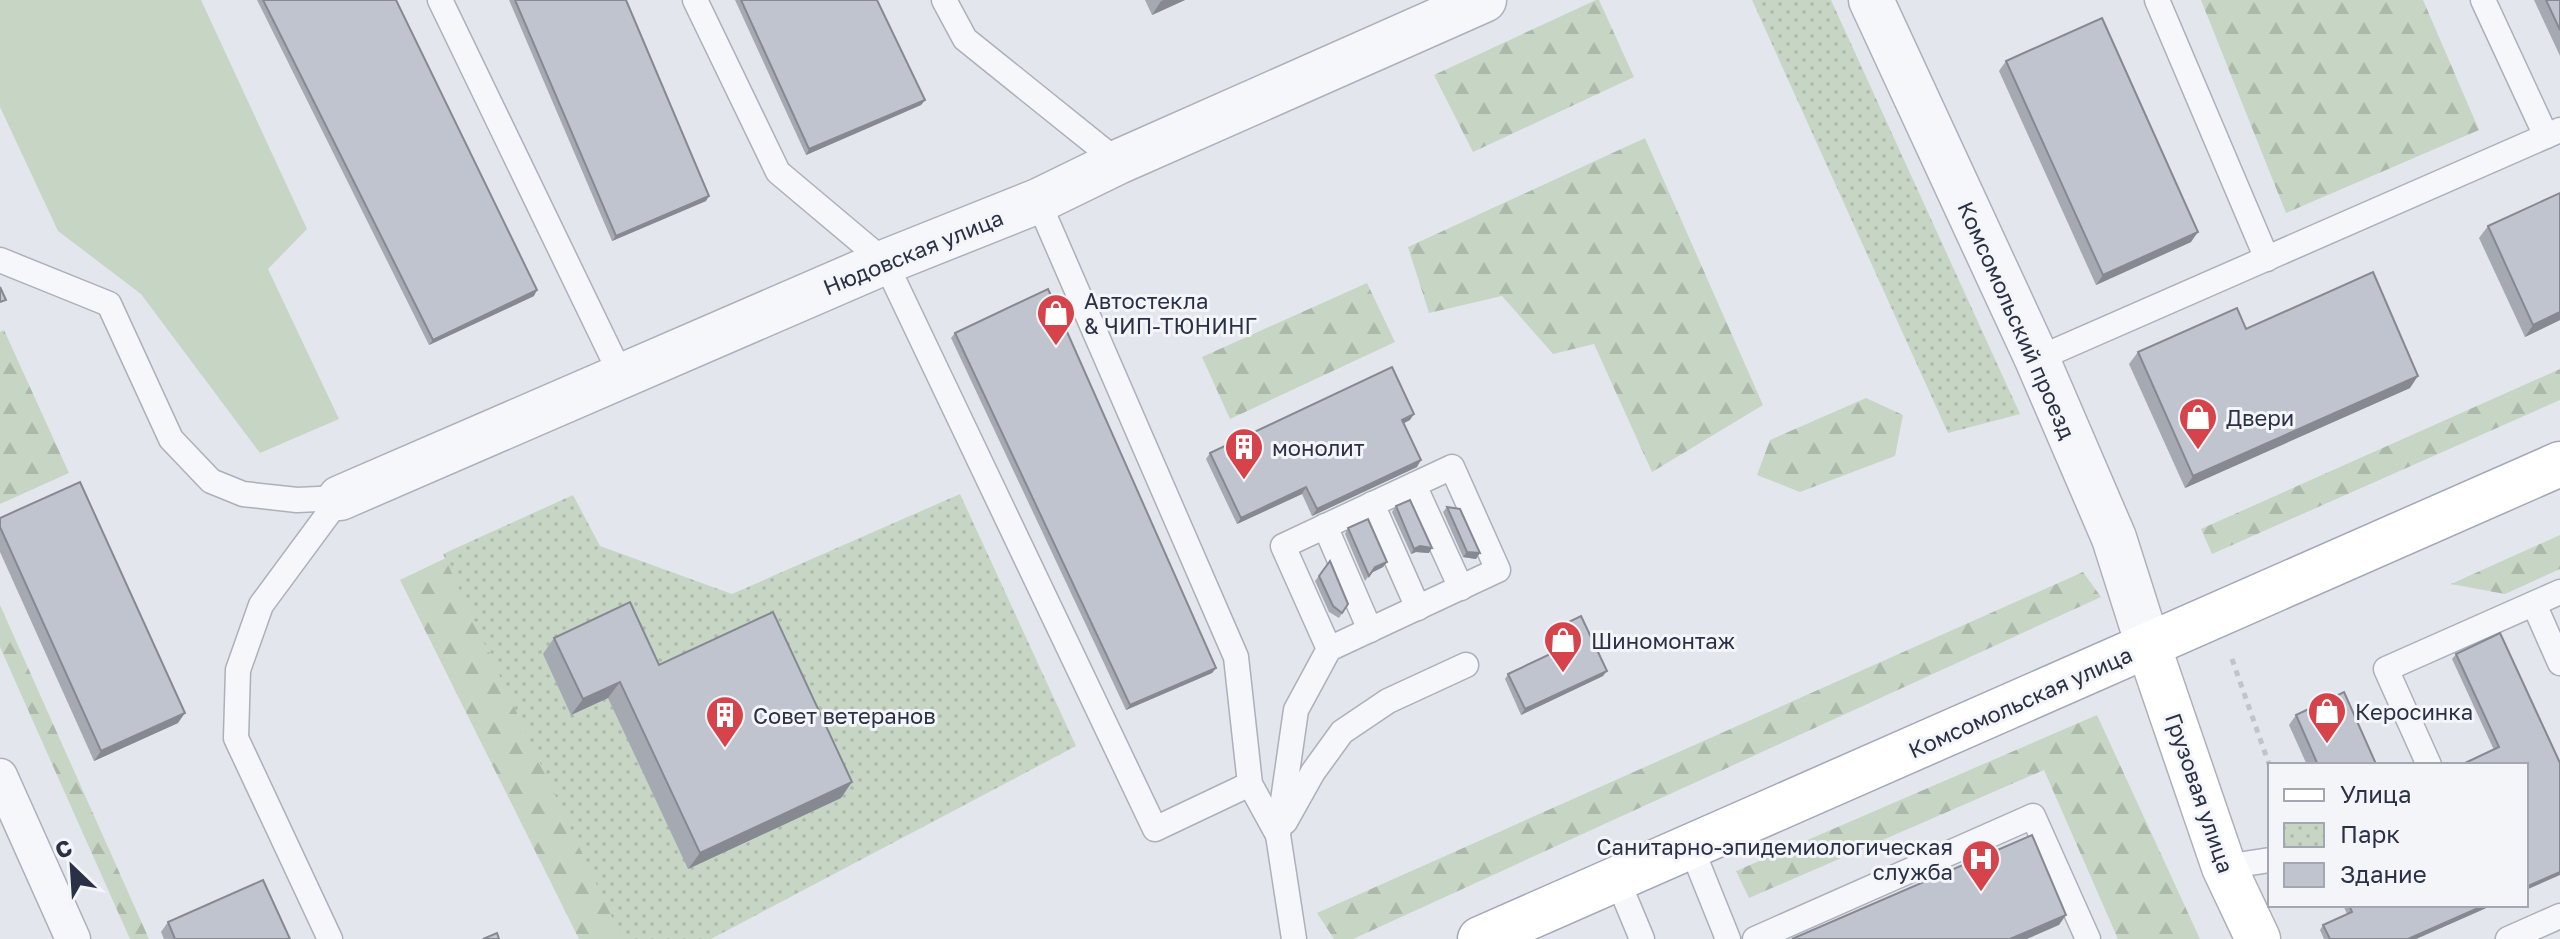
<svg xmlns="http://www.w3.org/2000/svg" width="2560" height="939" font-family="'Golos Text',sans-serif">
  <style>
    .green { fill: #c7d6c4 }
    .forest { fill: url(#forest-firs) }
    .park { fill: url(#park-dots) }
    .lines { fill: none; stroke-linecap: round; stroke-linejoin: round }
    .service-casing { stroke: #acb0ba; stroke-width: 27 }
    .pedestrian-casing { stroke: #acb0ba; stroke-width: 37 }
    .minor-casing { stroke: #acb0ba; stroke-width: 47 }
    .secondary-casing { stroke: #acb0ba; stroke-width: 47 }
    .primary-casing { stroke: #a2a8b8; stroke-width: 47 }
    .path { stroke: #c1c4cb; stroke-width: 5; stroke-dasharray: 6 6; stroke-linecap: butt }
    .service { stroke: #f6f7fa; stroke-width: 24 }
    .pedestrian { stroke: #f6f7fa; stroke-width: 34 }
    .minor { stroke: #f6f7fa; stroke-width: 44 }
    .secondary { stroke: #fff; stroke-width: 44 }
    .primary { stroke: #fff; stroke-width: 44 }
    .wall { fill: #a5a9b2 }
    .shaded-wall { fill: #868991 }
    .building { fill: #c0c4cf; stroke: #868991; stroke-width: 2 }
    .labels { text-anchor: middle; dominant-baseline: central; stroke-width: 6; stroke-linejoin: round; paint-order: stroke }
    .street-label { font-size: 22px; fill: #2a3146; stroke: #f3f5f9 }
    .poi-label { font-size: 22px; fill: #2a3146; stroke: #f3f5f9; text-anchor: start }
  </style>
  <defs>
    <pattern id="forest-firs" width="22" height="20" patternUnits="userSpaceOnUse" patternTransform="scale(2)"><rect width="22" height="20" fill="#c7d6c4"/><path d="M5 1l3.5 6h-7zM16 11l3.5 6h-7z" fill="#abb8aa"/></pattern>
    <pattern id="park-dots" width="8" height="8" patternUnits="userSpaceOnUse" patternTransform="scale(2)"><rect width="8" height="8" fill="#c7d6c4"/><path d="M2 2h.1M6 6h.1" fill="none" stroke="#abb8aa" stroke-width="1.8" stroke-linecap="round"/></pattern>
  </defs>
  <rect width="100%" height="100%" fill="#e3e6ec"/>
  <polygon class="green" points="0,0 201,0 307,229 268,269 339,419 260,453 141,294 58,231 0,107"/>
  <g class="forest">
    <polygon points="1596,0 1599,0 1634,77 1473,152 1434,75"/>
    <polygon points="2201,0 2423,0 2479,130 2286,213"/>
    <polygon points="1645,138 1763,405 1652,472 1594,344 1553,354 1502,296 1429,313 1408,247"/>
    <polygon points="1367,283 1395,342 1230,419 1202,357"/>
    <polygon points="4,330 69,473 0,504 0,332"/>
    <polygon points="2560,369 2560,400 2212,554 2201,529"/>
    <polygon points="1866,398 1903,415 1895,456 1800,492 1757,475 1770,440"/>
    <polygon points="2560,535 2560,569 2505,594 2451,584"/>
    <polygon points="475,544 659,939 579,939 400,580"/>
    <polygon points="2083,572 2101,597 1353,939 1334,939 1317,913"/>
    <polygon points="0,605 149,939 130,939 0,647"/>
    <polygon points="2097,715 2200,939 2118,939 2044,770 1749,898 1736,871"/>
  </g>
  <g class="park">
    <polygon points="1752,0 1831,0 2020,414 1948,433"/>
    <polygon points="960,494 1076,746 711,939 622,939 443,554 573,495 600,546 732,594"/>
  </g>
  <g class="lines">
    <g class="service-casing">
      <g id="service">
        <polyline points="440,0 621,375"/>
        <polyline points="695,0 778,172 885,262 1155,829 1250,784"/>
        <polyline points="944,0 965,39 1118,162"/>
        <polyline points="2157,0 2267,259"/>
        <polyline points="2483,0 2546,136"/>
        <polyline points="1038,201 1236,657 1250,784 1278,835"/>
        <polyline points="0,260 109,304 171,439 211,481 243,494 297,500 340,498"/>
        <polyline points="2037,359 2560,130"/>
        <polyline points="1414,485 1461,588"/>
        <polyline points="1372,504 1418,608"/>
        <polyline points="1325,526 1370,630"/>
        <polyline points="2534,604 2560,663"/>
        <polyline points="2429,765 2386,669 2560,592"/>
        <polyline points="1285,822 1313,772 1342,732 1388,701 1466,665"/>
        <polyline points="1691,847 1728,939"/>
        <polyline points="2224,867 2270,860"/>
        <polyline points="1617,879 1642,939"/>
        <polyline points="330,939 236,738 238,670 261,605 340,498"/>
        <polyline points="1294,939 1278,835 1296,710 1329,649 1498,570 1452,467 1283,546 1329,649"/>
        <polyline points="1755,939 2033,816 2088,939"/>
        <polyline points="2508,939 2560,916"/>
      </g>
    </g>
    <g class="pedestrian-casing">
      <polyline id="pedestrian" points="0,776 73,939"/>
    </g>
    <g class="minor-casing">
      <g id="minor">
        <polyline points="1871,0 2037,359 2114,538 2148,645"/>
        <polyline points="340,498 885,262 1038,201 1118,162 1484,0"/>
      </g>
    </g>
    <g class="secondary-casing">
      <polyline id="secondary" points="2148,645 2224,867 2258,939"/>
    </g>
    <g class="primary-casing">
      <polyline id="primary" points="1480,939 2560,464"/>
    </g>
    <polyline class="path" points="2232,659 2270,767"/>
    <use href="#service" class="service"/>
    <use href="#pedestrian" class="pedestrian"/>
    <use href="#minor" class="minor"/>
    <use href="#secondary" class="secondary"/>
    <use href="#primary" class="primary"/>
  </g>
  <g class="wall">
    <polygon points="257,0 396,0 534,296 429,345"/>
    <polygon points="509,0 626,0 706,201 612,241"/>
    <polygon points="735,0 877,0 925,100 921,105 806,155"/>
    <polygon points="1145,0 1185,0 1152,15"/>
    <polygon points="2534,0 2560,0 2560,56"/>
    <polygon points="2006,61 2191,242 2096,285 1999,71"/>
    <polygon points="2488,226 2560,320 2525,337 2479,238"/>
    <polygon points="2246,329 2410,388 2185,488 2129,364 2138,352"/>
    <polygon points="955,333 1216,668 1212,673 1126,710 951,338"/>
    <polygon points="1410,420 1404,423 1417,467 1312,516 1302,494 1237,524 1206,459 1210,453"/>
    <polygon points="1396,506 1429,553 1416,552 1411,554 1392,512"/>
    <polygon points="1447,507 1476,559 1463,557 1443,512"/>
    <polygon points="0,518 178,723 94,761 0,552"/>
    <polygon points="1348,528 1387,562 1383,567 1371,573 1365,581 1345,534"/>
    <polygon points="1330,561 1348,604 1339,618 1329,612 1315,581"/>
    <polygon points="1550,631 1603,676 1521,715 1505,679 1508,674 1554,652 1546,636"/>
    <polygon points="554,638 659,665 841,798 688,869 608,698 571,715 543,654"/>
    <polygon points="2456,654 2526,765 2462,765 2494,750 2452,659"/>
    <polygon points="2296,715 2375,765 2307,765 2289,725"/>
    <polygon points="2343,905 2493,905 2416,939 2324,939 2320,930 2323,925 2347,914"/>
    <polygon points="168,922 290,939 164,939 161,932"/>
  </g>
  <g class="shaded-wall">
    <polygon points="1164,0 1185,0 1152,15 1161,1"/>
    <polygon points="925,100 921,105 806,155 809,149"/>
    <polygon points="709,196 706,201 612,241 616,236"/>
    <polygon points="2198,232 2191,242 2096,285 2103,275"/>
    <polygon points="537,290 534,296 429,345 433,340"/>
    <polygon points="2560,312 2560,320 2525,337 2533,325"/>
    <polygon points="2418,376 2410,388 2185,488 2193,476"/>
    <polygon points="1414,414 1410,420 1398,426 1402,420"/>
    <polygon points="1421,460 1417,467 1312,516 1317,509"/>
    <polygon points="1306,487 1302,494 1237,524 1241,518"/>
    <polygon points="1420,546 1432,548 1429,553 1416,552 1411,554 1414,549"/>
    <polygon points="1467,552 1480,553 1476,559 1463,557"/>
    <polygon points="1387,562 1383,567 1371,573 1375,567"/>
    <polygon points="1216,668 1212,673 1126,710 1130,705"/>
    <polygon points="1607,671 1603,676 1521,715 1525,709"/>
    <polygon points="620,682 608,698 571,715 583,699"/>
    <polygon points="185,713 178,723 94,761 101,751"/>
    <polygon points="852,782 841,798 688,869 700,853"/>
    <polygon points="2560,872 2560,875 2526,890 2526,887"/>
    <polygon points="2485,905 2493,905 2416,939 2408,939"/>
    <polygon points="2066,915 2059,925 2027,939 2010,939"/>
  </g>
  <g class="building">
    <polygon points="263,0 396,0 537,290 433,340"/>
    <polygon points="515,0 626,0 709,196 616,236"/>
    <polygon points="741,0 877,0 925,100 809,149"/>
    <polygon points="2546,0 2560,0 2560,30"/>
    <polygon points="2102,18 2198,232 2103,275 2006,61"/>
    <polygon points="2560,193 2560,312 2533,325 2488,226"/>
    <polygon points="2373,272 2418,376 2193,476 2138,352 2237,308 2246,329"/>
    <polygon points="0,287 6,300 0,302"/>
    <polygon points="1048,289 1216,668 1130,705 955,333"/>
    <polygon points="1392,367 1414,414 1402,420 1421,460 1317,509 1306,487 1241,518 1210,453"/>
    <polygon points="80,482 185,713 101,751 0,527 0,518"/>
    <polygon points="1410,500 1432,548 1420,546 1414,549 1396,506"/>
    <polygon points="1447,507 1460,509 1480,553 1467,552"/>
    <polygon points="1368,519 1387,562 1375,567 1369,576 1348,528"/>
    <polygon points="1330,561 1348,604 1342,613 1333,606 1319,576"/>
    <polygon points="630,602 659,665 773,612 852,782 700,853 620,682 583,699 554,638"/>
    <polygon points="1581,616 1607,671 1525,709 1508,674 1559,650 1550,631"/>
    <polygon points="2500,633 2560,763 2560,872 2526,887 2526,765 2463,764 2499,747 2456,654"/>
    <polygon points="2344,692 2376,764 2373,765 2318,765 2296,715"/>
    <polygon points="2032,835 2066,915 2010,939 1792,939"/>
    <polygon points="263,880 290,939 175,939 168,922"/>
    <polygon points="2349,905 2485,905 2408,939 2330,939 2323,925 2352,912"/>
    <polygon points="497,933 499,939 483,939"/>
  </g>
  <defs>
    <g id="shop-pin" transform="scale(2)"><path d="M0 17L-7.5 6A9.5 9.5 0 1 1 7.5 6Z" fill="#d6434a" stroke="#f3f5f9"/><path d="M-5-2.5h2.3a2.7 3.5 0 0 1 5.4 0H5L5.5 6h-11ZM-1.5-2.5h3a1.5 2.3 0 0 0-3 0Z" fill="#fff"/></g>
    <g id="building-pin" transform="scale(2)"><path d="M0 17L-7.5 6A9.5 9.5 0 1 1 7.5 6Z" fill="#d6434a" stroke="#f3f5f9"/><path d="M-4-6H4V6H1V3H-1V6H-4ZM-2.5-4.3h1.7v1.8h-1.7ZM.8-4.3h1.7v1.8H.8ZM-2.5-1h1.7V.8h-1.7ZM.8-1h1.7V.8H.8Z" fill="#fff"/></g>
    <g id="hospital-pin" transform="scale(2)"><path d="M0 17L-7.5 6A9.5 9.5 0 1 1 7.5 6Z" fill="#d6434a" stroke="#f3f5f9"/><path d="M-5-5h3v3.5h4V-5h3V5h-3V1.5h-4V5h-3Z" fill="#fff"/></g>
  </defs>
  <g fill-rule="evenodd">
    <use href="#shop-pin" x="1056" y="313"/>
    <use href="#shop-pin" x="2198" y="417"/>
    <use href="#building-pin" x="1244" y="447"/>
    <use href="#shop-pin" x="1563" y="640"/>
    <use href="#shop-pin" x="2327" y="711"/>
    <use href="#building-pin" x="725" y="715"/>
    <use href="#hospital-pin" x="1981" y="859"/>
  </g>
  <g class="labels">
    <g class="street-label">
      <text transform="translate(913 252) rotate(-22)">Нюдовская улица</text>
      <text transform="translate(2017 320) rotate(66)">Комсомольский проезд</text>
      <text transform="translate(2020 702) rotate(-24)">Комсомольская улица</text>
      <text transform="translate(2200 793) rotate(71)">Грузовая улица</text>
    </g>
    <g class="poi-label">
      <text x="1084" y="300">Автостекла<tspan x="1084" dy="25">&amp; ЧИП-ТЮНИНГ</tspan></text>
      <text x="2226" y="417">Двери</text>
      <text x="1272" y="447">монолит</text>
      <text x="1591" y="640">Шиномонтаж</text>
      <text x="2355" y="711">Керосинка</text>
      <text x="753" y="715">Совет ветеранов</text>
      <text x="1953" y="846" text-anchor="end">Санитарно-эпидемиологическая<tspan x="1953" dy="25">служба</tspan></text>
    </g>
  </g>
  <rect x="2268" y="763" width="260" height="144" fill="#f3f5f9" stroke="#a3a7b1" stroke-width="2"/>
  <rect x="2284" y="789" width="40" height="12" fill="#ffffff" stroke="#a3a7b1" stroke-width="2"/>
  <text x="2340" y="803" font-size="24" fill="#2a3146">Улица</text>
  <rect x="2284" y="823" width="40" height="24" fill="url(#park-dots)" stroke="#a3a7b1" stroke-width="2"/>
  <text x="2340" y="843" font-size="24" fill="#2a3146">Парк</text>
  <rect x="2284" y="863" width="40" height="24" fill="#c0c4cf" stroke="#a3a7b1" stroke-width="2"/>
  <text x="2340" y="883" font-size="24" fill="#2a3146">Здание</text>
  <g transform="translate(72 867) rotate(335)" stroke="#f3f5f9" stroke-width="6" paint-order="stroke">
  <path d="M0-6L14 30L0 20L-14 30Z" fill="#2a3146"/>
  <text y="-12" font-size="22" font-weight="bold" text-anchor="middle" fill="#2a3146">С</text>
  </g>
</svg>
